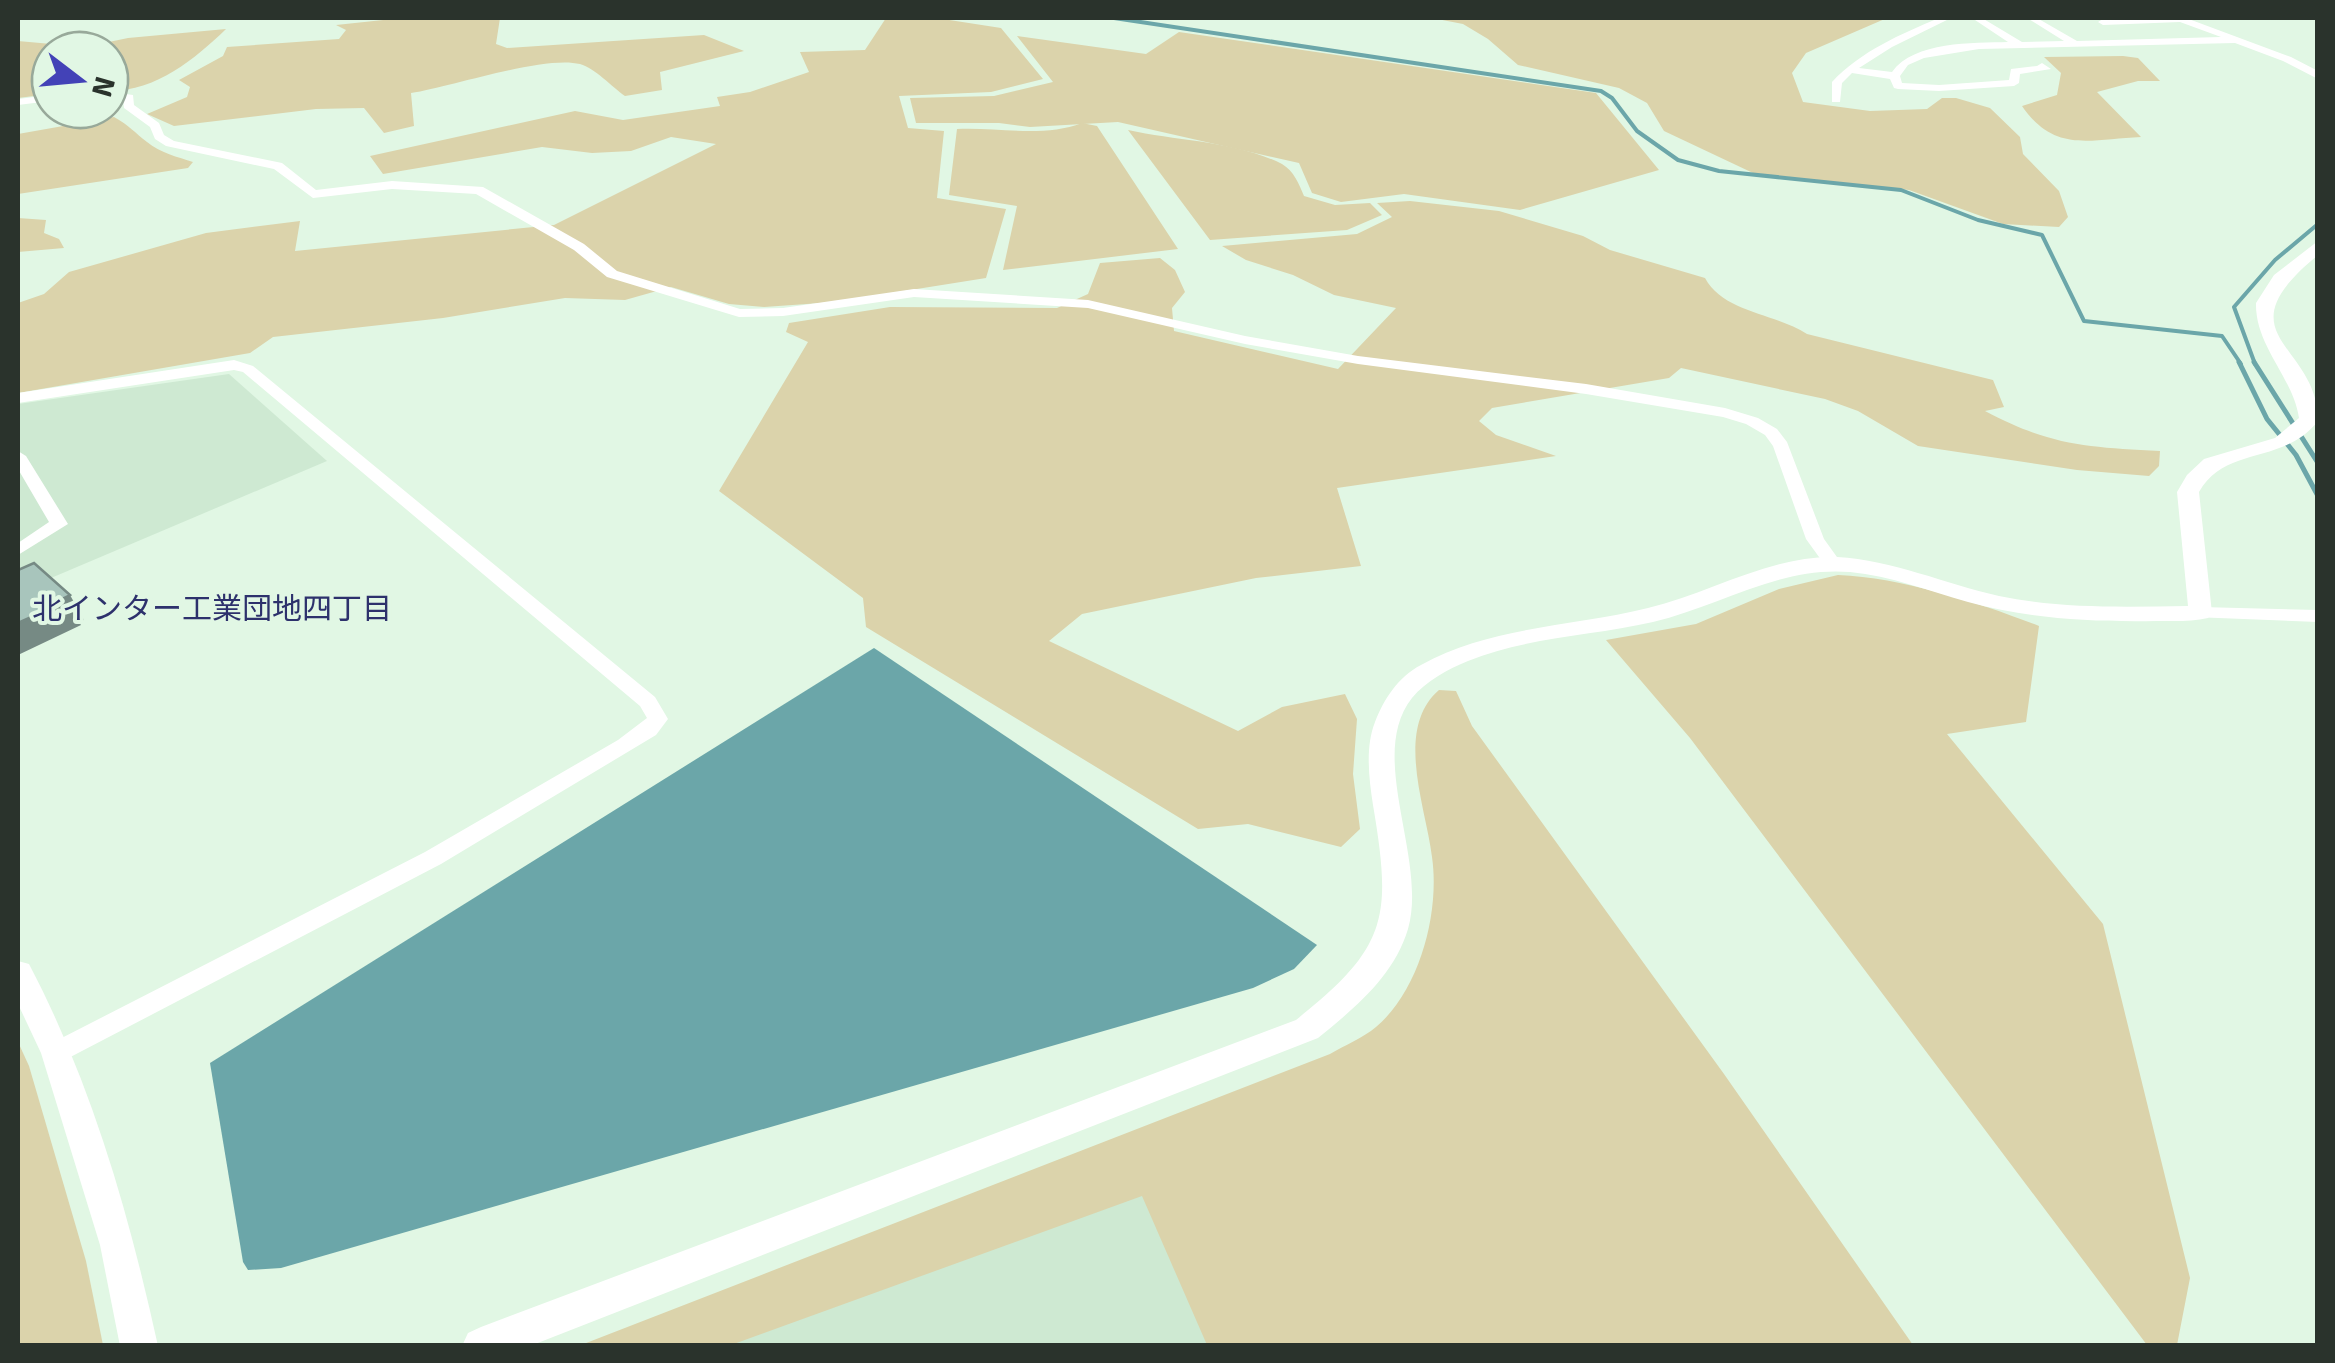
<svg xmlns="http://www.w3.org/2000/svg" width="2335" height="1363" font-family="Signika,'Noto Sans JP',sans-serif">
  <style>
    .built { fill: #cee9d2 }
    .green { fill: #dbd3ab }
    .water { fill: #6ba6a9 }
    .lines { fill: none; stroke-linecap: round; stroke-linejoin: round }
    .stream-far1 { stroke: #6ba6a9; stroke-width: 4 }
    .stream { stroke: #6ba6a9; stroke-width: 5 }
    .minor { fill: #fff; fill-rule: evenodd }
    .tertiary { fill: #fff; fill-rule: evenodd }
    .shaded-wall { fill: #768a84 }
    .building { fill: #a8c5bc; stroke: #768a84; stroke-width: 2.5 }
    .labels { text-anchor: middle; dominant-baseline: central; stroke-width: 8; stroke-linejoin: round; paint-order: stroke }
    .neighbourhood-label { font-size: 30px; fill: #2d316c; stroke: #e1f7e4 }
  </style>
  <rect width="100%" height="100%" fill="#e1f7e4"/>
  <g class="built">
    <polygon points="229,374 327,461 18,592 18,404"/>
    <polygon points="1389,1050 1584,1346 670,1346"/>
  </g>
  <g class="green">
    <path d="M402 18H500L496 44 507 48 704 35 744 51 660 72 662 90 625 96C612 87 595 68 580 64 544 55 451 87 411 93L414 126 384 133 364 108 316 109 174 126 147 114 187 97 190 87 179 80 223 56 227 47 339 39 346 30 336 25Z"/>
    <polygon points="886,18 943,19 1001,28 1043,79 991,92 899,96 908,128 944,131 937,198 1006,209 986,278 835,302 764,307 729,304 671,287 625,300 565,298 443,318 273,337 250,353 18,393 18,303 44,294 69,272 206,233 300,221 295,251 554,225 716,144 671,137 631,151 592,153 542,147 383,174 370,156 575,111 623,120 720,106 717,97 750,92 809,72 800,52 865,50"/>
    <polygon points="1432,18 1887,18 1806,53 1792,73 1803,102 1870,111 1927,109 1942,98 1956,98 1990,108 2020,137 2023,154 2059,191 2068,217 2059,227 2003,224 1909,190 1753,173 1664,131 1647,103 1619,88 1518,65 1488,39 1463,24"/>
    <path d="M226 29C195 59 156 91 110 91V50H50V94L18 98V41L85 47 128 38Z"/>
    <polygon points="1179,32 1596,93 1659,170 1520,210 1404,194 1341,202 1312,193 1299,163 1118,122 1030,127 999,123 916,123 910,98 994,96 1053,82 1017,36 1146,54"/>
    <path d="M2123 56 2138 58 2160 81H2138L2097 92 2141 137C2090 139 2055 154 2022 106L2057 95 2061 73 2044 57Z"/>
    <path d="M114 117C130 126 134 132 147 142 160 153 178 157 193 162L188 168 18 194V134Z"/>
    <path d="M1082 123 1097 126 1178 249 1003 270 1017 206 949 195 957 129C998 127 1043 138 1082 123Z"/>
    <path d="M1128 130C1177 141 1236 141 1282 164 1294 171 1299 184 1304 196L1335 205 1370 203 1382 215 1347 230 1210 240Z"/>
    <path d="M1410 201 1499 211 1583 236 1610 250 1705 278C1724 313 1775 313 1807 334L1993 380 2004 407 1985 411C2051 446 2087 447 2160 451L2159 466 2149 476 2077 470 1918 446 1858 411 1825 399 1681 368 1669 378 1492 408 1479 421 1496 435 1556 456 1337 488 1361 566 1256 578 1082 614 1049 641 1238 731 1282 707 1345 694 1357 719 1353 774 1360 829 1341 847 1248 824 1198 829 866 627 863 598 719 491 808 342 786 332 789 323 890 307 1057 308 1088 294 1100 263 1160 258 1175 270 1185 292 1172 308 1174 331 1338 369 1396 308 1334 295 1293 275 1246 260 1222 246 1357 234 1392 217 1377 203Z"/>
    <polygon points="18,218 46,220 44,233 59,239 64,248 18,252"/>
    <path d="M1838 575C1904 578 1977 602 2039 626L2026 722 1947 734 2103 924 2190 1278 2177 1345H2147L1690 738 1606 640 1696 624 1779 589Z"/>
    <path d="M1439 690 1456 691 1472 726 1724 1074 1913 1345H1207L1142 1196 731 1345H581L1330 1054C1345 1045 1363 1038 1376 1027 1420 990 1440 912 1432 857 1426 807 1394 729 1439 690Z"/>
    <polygon points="18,1042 29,1066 86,1261 103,1345 18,1345"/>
  </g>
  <polygon class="water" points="874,648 1317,945 1294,969 1253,988 281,1268 248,1270 243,1262 210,1063"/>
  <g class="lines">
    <g class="stream-far1">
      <polyline points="1114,18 1601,91 1612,98 1637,131 1678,160 1719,171 1901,190 1978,220 2042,235 2084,321 2222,336 2241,364"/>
      <polyline points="2255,364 2234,307 2275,260 2318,224"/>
    </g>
    <g class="stream">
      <polyline points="2239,362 2267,419 2296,455 2318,496"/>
      <polyline points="2254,362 2318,463"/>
    </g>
    <g class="minor">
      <path d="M1939 18H1951L1892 47 1859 68 1892 72C1914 41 1973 43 2008 42L1972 18H1982L2022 42 2064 41 2027 18H2037L2077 41 2221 37 2180 22 2103 25 2098 22 2103 19 2186 18 2291 57 2318 71V79L2283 61 2235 43 1979 49 1924 58 1908 65 1900 76 1902 83 1939 85 2009 80 2011 69 2037 66 2042 63 2051 69 2020 74 2019 83 2014 86 1939 91 1898 89 1894 88 1890 79 1852 73 1842 83 1840 102H1832V82C1861 51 1901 34 1939 18Z"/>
      <polygon points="110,92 133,95 134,105 159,123 164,135 174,141 282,163 316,190 392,181 483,187 584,244 617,271 740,309 783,308 914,289 1088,300 1245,336 1358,356 1586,384 1725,408 1758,418 1777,429 1787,442 1824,539 1842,564 1839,568 1827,568 1806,539 1773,446 1765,435 1746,424 1723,417 1586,394 1358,364 1245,344 1088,308 914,297 783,316 739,317 607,277 574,250 476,194 392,189 313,198 274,169 166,146 155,139 150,127 124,108 123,100 110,98"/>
      <polygon points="50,95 50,101 18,105 18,99"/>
      <polygon points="234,360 253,366 655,697 668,719 656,735 441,864 57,1064 48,1061 44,1053 48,1045 425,852 618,740 647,718 640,706 243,372 234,370 18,403 18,393"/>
      <polygon points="18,451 26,456 68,524 18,555 18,543 49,522 18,469"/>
      <polygon points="2200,607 2318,610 2318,622 2193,617 2191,613"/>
    </g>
    <g class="tertiary">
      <path d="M2318 241V255C2218 337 2318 342 2318 421 2284 465 2225 445 2199 492L2212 613 2208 618C2192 622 2173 621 2156 621 2092 622 2030 619 1968 602 1929 591 1891 576 1850 572 1780 566 1720 606 1653 622 1592 636 1527 637 1468 661 1448 669 1426 681 1412 698 1366 756 1428 859 1408 929 1394 976 1355 1008 1318 1038L530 1346H462L468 1333 481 1327 1296 1020C1388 947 1392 918 1373 805 1369 779 1365 747 1375 722 1384 699 1398 677 1421 665 1491 626 1572 627 1648 608 1711 593 1770 555 1837 557 1893 560 1945 584 1999 596 2061 609 2124 607 2188 606L2177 492 2187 475 2204 459 2275 438 2299 418C2293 377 2255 346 2256 303L2274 275Z"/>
      <path d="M18 961 29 964C92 1084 129 1214 158 1346H120L100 1245 41 1053 18 1004Z"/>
    </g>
  </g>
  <polygon class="shaded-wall" points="70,595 84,620 79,622 81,625 18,655 18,623"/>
  <polygon class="building" points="34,563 70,595 64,598 67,601 18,623 18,570"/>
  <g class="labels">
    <g class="neighbourhood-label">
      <text x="212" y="609">北インター工業団地四丁目</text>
    </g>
  </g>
  <rect width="2335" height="1363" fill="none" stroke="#2a332c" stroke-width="40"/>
  <g transform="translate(80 80) rotate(106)"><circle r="48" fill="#e1f7e4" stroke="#98a99a" stroke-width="2.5"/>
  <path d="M0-8L18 38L0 25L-18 38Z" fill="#4342b7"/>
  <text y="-15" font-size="28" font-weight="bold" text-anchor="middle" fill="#2a332c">N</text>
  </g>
</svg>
